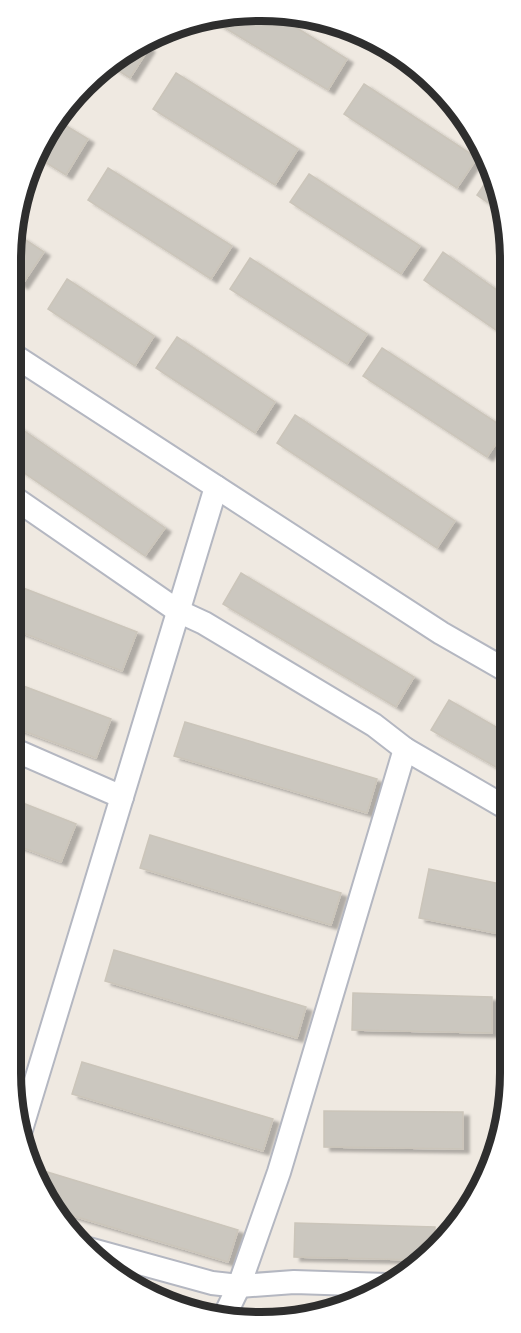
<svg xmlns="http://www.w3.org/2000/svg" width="521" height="1333" font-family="'Fira Sans',sans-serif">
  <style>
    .building { fill: #cbc7bf; stroke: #cbc5ba; stroke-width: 1.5; filter: url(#shadow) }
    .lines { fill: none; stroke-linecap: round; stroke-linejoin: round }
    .minor-casing { stroke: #b4b7c1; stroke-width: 26 }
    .minor { stroke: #fff; stroke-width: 22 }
    .rim { fill: none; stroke: #2e2e2e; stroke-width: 8 }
  </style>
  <defs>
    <filter id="shadow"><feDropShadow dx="6" dy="4" stdDeviation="1.5" flood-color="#0004"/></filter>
  </defs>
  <rect width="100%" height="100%" fill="#efe9e1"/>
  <g class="building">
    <polygon points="244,11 276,15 347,59 328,90 212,20"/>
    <polygon points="141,43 149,48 130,78 111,66"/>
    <polygon points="176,73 298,149 275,185 153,109"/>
    <polygon points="364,84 477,158 457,188 344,114"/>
    <polygon points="58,121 88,139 66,175 37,157"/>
    <polygon points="108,168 232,246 211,279 88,200"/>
    <polygon points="492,173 504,214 477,195"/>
    <polygon points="309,174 420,246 401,274 290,202"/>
    <polygon points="15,233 44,252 22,285 10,277 10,260"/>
    <polygon points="443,252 508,298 509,339 424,280"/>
    <polygon points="250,258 367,334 347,364 230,289"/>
    <polygon points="67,279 154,336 135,366 48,309"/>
    <polygon points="177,337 275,402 255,433 156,368"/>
    <polygon points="382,348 506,429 487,457 363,376"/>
    <polygon points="295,415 455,521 437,548 277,443"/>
    <polygon points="10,421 165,528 145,556 10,463"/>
    <polygon points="241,573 414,677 396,707 223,604"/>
    <polygon points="18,586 137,632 122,671 10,628 10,605"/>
    <polygon points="10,681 111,719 96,758 10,726"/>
    <polygon points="449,700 510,735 510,775 431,730"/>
    <polygon points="185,722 377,779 367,813 174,756"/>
    <polygon points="10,798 76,824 61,862 10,843"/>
    <polygon points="150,835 341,893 331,925 140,868"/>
    <polygon points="429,869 510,886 510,936 419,918"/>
    <polygon points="114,950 306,1007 297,1038 105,981"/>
    <polygon points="353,993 492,997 492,1033 352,1030"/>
    <polygon points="82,1062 273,1119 263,1151 72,1094"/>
    <polygon points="324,1111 463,1112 463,1149 324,1147"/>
    <polygon points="44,1171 238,1230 228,1262 57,1211 40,1182"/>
    <polygon points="295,1223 435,1227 434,1248 421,1260 294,1257"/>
  </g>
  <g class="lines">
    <g class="minor-casing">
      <g id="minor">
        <polyline points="10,353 441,633 509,672"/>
        <polyline points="10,495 178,611 204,623 374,725 405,749 510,810"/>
        <polyline points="10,748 122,797"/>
        <polyline points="20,1133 216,487"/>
        <polyline points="85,1248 212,1283 239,1286 294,1282 387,1285"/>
        <polyline points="223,1319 239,1286 279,1172 405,749"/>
      </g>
    </g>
    <use href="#minor" class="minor"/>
  </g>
  <path d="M0 0H521V1333H0ZM260 21H261A239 239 0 0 1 500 260V1073A239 239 0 0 1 261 1312H260A239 239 0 0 1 21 1073V260A239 239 0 0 1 260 21Z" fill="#fff" fill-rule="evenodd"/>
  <path class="rim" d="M260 21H261A239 239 0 0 1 500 260V1073A239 239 0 0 1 261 1312H260A239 239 0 0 1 21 1073V260A239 239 0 0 1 260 21Z"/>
</svg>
